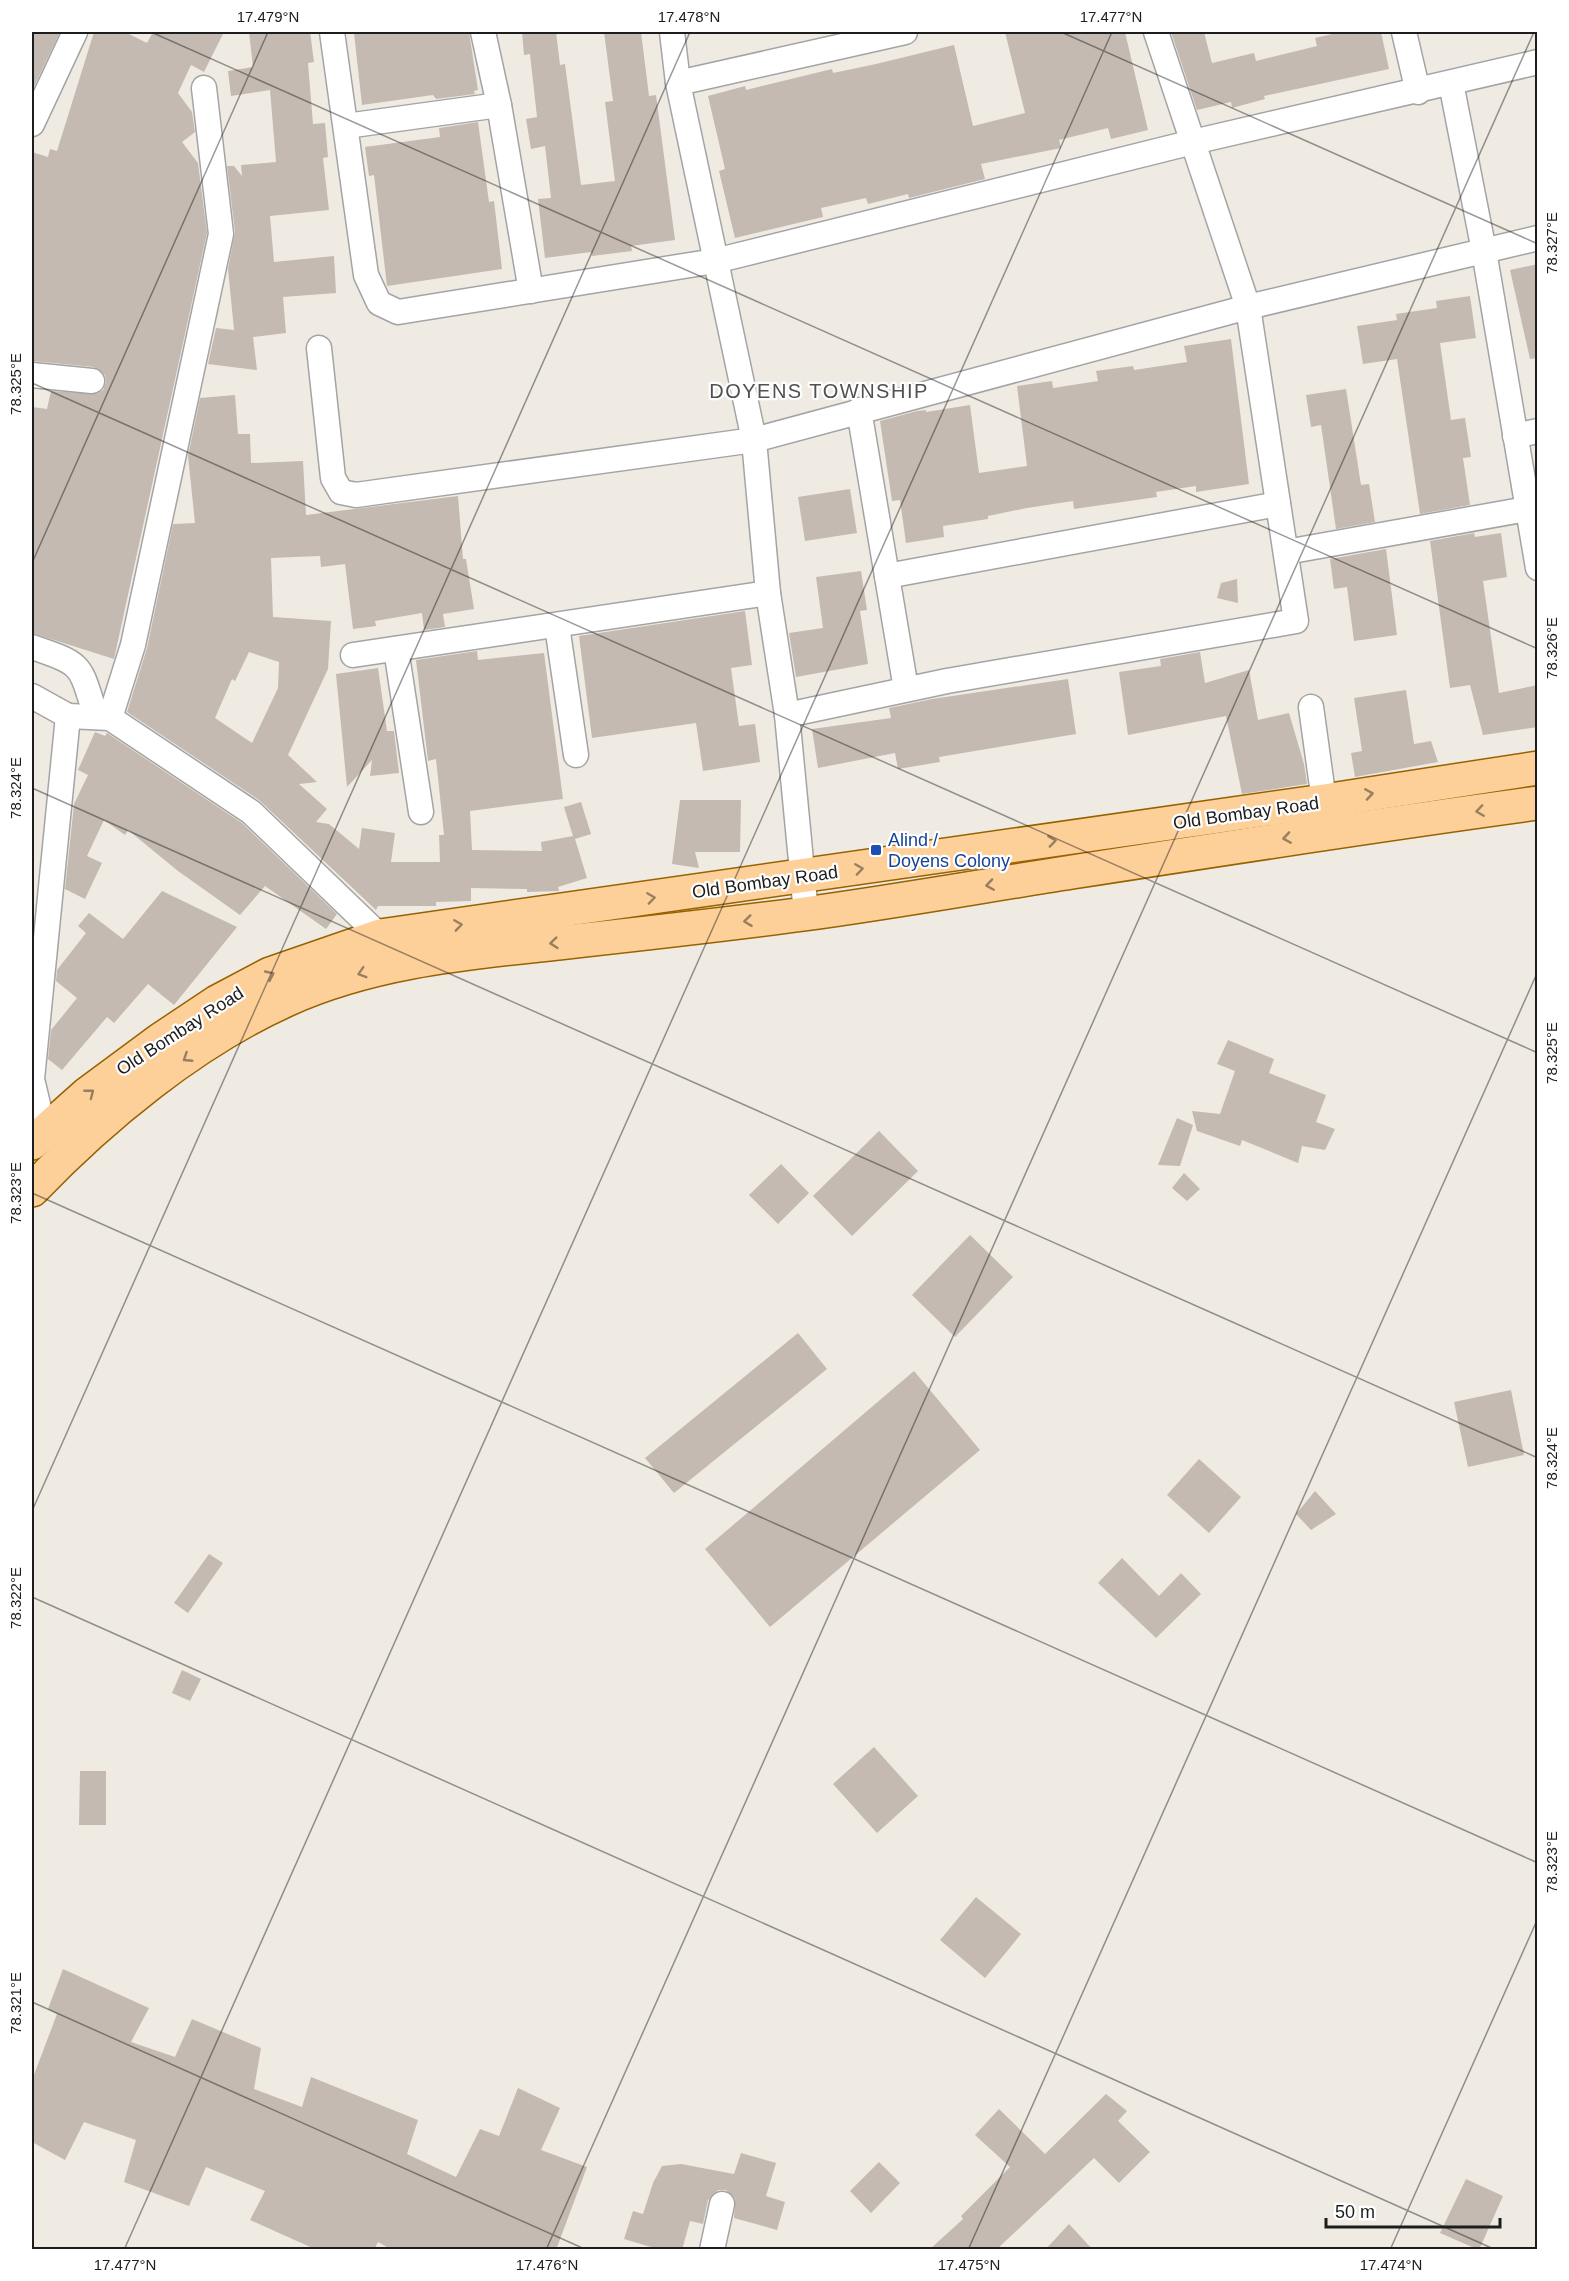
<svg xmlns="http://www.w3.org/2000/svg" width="1569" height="2281" font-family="Arial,sans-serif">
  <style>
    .building { fill: #c4bab2; fill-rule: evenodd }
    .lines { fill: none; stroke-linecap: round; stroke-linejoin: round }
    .minor-casing { stroke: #a4a4a4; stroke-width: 27 }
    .primary-casing { stroke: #976200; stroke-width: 36 }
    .minor { stroke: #fff; stroke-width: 24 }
    .primary { stroke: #fed099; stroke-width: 33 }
    .oneway { stroke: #997f61 }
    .ticks { fill: none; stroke: #1d1d1d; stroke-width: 1.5; stroke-opacity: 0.45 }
    .transit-dot { fill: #1a4fb4; stroke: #fff; stroke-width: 2 }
    .labels { text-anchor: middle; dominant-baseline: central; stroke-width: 4.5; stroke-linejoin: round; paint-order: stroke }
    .street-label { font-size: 18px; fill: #1d1d1d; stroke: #fff }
    .transit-label { font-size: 18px; fill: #164399; stroke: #fff; text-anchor: start }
    .neighbourhood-label { font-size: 20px; letter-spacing: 1.5px; fill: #505050; stroke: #fff }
    .neatline { fill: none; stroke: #1d1d1d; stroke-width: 2 }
    .ticks-label { font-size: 15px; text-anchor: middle; fill: #1d1d1d }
  </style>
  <rect width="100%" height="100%" fill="#efebe3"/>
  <g class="building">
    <polygon points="35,32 60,32 32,91 32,39"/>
    <polygon points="94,32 125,32 147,43 153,32 224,32 204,72 191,65 178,93 192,112 195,132 182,142 198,163 207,233 114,659 32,633 32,407 47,409 51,391 97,394 103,390 106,382 105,375 94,367 32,361 32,152 48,157 50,149 57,151"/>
    <polygon points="249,32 310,32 314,62 308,63 313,124 325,123 328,157 323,158 329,210 270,216 274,262 334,256 336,293 283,297 286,333 253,337 257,370 208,364 216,328 234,330 228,269 235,232 227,166 234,166 242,176 241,165 276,162 270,90 231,96 228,71 253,67"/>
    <polygon points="366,32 469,32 478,90 474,91 475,94 436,99 433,95 362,105 354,33"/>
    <polygon points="522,32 556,32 560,65 565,64 581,185 615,181 605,102 613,101 604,32 641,32 649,96 656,95 675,240 631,246 632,251 592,256 591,252 545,258 538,199 551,198 545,146 531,149 526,119 537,117 530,54 524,55"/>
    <polygon points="1005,32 1125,32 1148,130 1111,139 1108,128 1059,140 1061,148 981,164 985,179 909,198 908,194 868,204 866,198 821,208 823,217 735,238 719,171 725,169 708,96 745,86 746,90 832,69 833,73 876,64 954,45 973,126 1025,113"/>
    <polygon points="1171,32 1204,32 1212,63 1254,53 1256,61 1317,46 1315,38 1341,32 1381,32 1389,69 1264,96 1265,99 1232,108 1231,102 1197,110"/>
    <polygon points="478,122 489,202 494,201 502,269 387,286 374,175 369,176 365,147 440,137 439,128"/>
    <polygon points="1538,264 1538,358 1530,359 1510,270"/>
    <polygon points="1470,296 1476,338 1440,343 1451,420 1465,418 1471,457 1463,458 1470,505 1420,514 1397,359 1363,364 1357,326 1397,320 1396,314 1437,308 1436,301"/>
    <polygon points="1231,339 1249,484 1196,492 1196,486 1156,492 1157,497 1074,509 1073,501 1027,508 988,516 988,519 943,526 944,537 906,543 900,500 892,501 880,421 917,411 926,410 926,412 970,405 979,473 1027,466 1017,386 1052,381 1053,388 1098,381 1096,371 1133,366 1134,370 1187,362 1184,346"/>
    <polygon points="1346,389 1361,485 1369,484 1375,522 1336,529 1321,425 1311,427 1306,395"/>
    <path d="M235 395 238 434H250L251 463 303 461 306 515 458 496 463 559H466L474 609 443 614 445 627 424 630 422 613 375 621 376 626 353 629 345 564 321 567 320 556 271 558 273 617 331 621 328 669 288 755 317 782 299 784 327 809 316 822 329 824 359 849 362 828 395 833 391 862H440L439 835H444L436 759 428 761 416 660 477 651 478 660 544 653 563 799 470 811 472 850 542 851 541 842 573 836 564 807 581 802 591 834 575 839 587 878 558 887 559 891 527 892V889L471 888V901L436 902V906H378L376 910 259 800 127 712 147 648 173 524 195 523 188 456 200 398ZM249 652 279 662 278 688 252 743 215 718 232 679 235 681Z"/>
    <polygon points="850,489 857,533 805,541 798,497"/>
    <polygon points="1474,533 1475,537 1501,533 1507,577 1483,581 1499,693 1538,685 1538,727 1483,735 1470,685 1450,688 1430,541"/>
    <polygon points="1386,549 1397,635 1354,641 1347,587 1334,589 1330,559"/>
    <polygon points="861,571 867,610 860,611 868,664 796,677 789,633 823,628 816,577"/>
    <polygon points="1237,579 1238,603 1217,598 1221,583"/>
    <polygon points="745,611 752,665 731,668 739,726 755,724 760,762 703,771 696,723 592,738 579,636"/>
    <polygon points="1200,652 1205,683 1249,670 1258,720 1289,713 1304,764 1307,784 1242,794 1226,716 1128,735 1119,672 1161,666 1160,659"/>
    <polygon points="378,668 387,731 394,731 399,773 370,776 372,760 347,787 336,674"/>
    <polygon points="1068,679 1076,734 939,757 940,762 898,769 895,753 818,768 812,729 891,718 889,708 932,699"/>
    <polygon points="1406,690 1414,744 1431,741 1438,762 1355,777 1351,753 1362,751 1354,698"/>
    <polygon points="95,732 105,736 107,733 242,823 337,914 326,929 265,886 240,915 178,871 128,830 125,835 104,820 87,856 102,863 85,899 65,889 74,804 88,775 78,770"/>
    <polygon points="680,800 741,800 740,852 695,852 699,868 672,864"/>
    <polygon points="162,891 237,927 174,1005 148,984 114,1023 107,1017 62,1070 48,1059 51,1030 77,998 56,981 57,970 86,933 78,926 89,913 123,939"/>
    <polygon points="1228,1040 1274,1059 1269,1073 1326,1095 1316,1122 1335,1129 1325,1150 1302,1146 1298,1163 1242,1140 1240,1146 1197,1131 1192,1111 1220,1114 1235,1071 1217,1064"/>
    <polygon points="1177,1118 1193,1125 1180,1166 1158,1165"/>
    <polygon points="879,1131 918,1171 852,1236 813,1196"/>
    <polygon points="781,1164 809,1193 778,1224 749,1195"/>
    <polygon points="1184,1173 1200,1189 1187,1201 1172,1188"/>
    <polygon points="970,1235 1013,1277 955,1337 912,1295"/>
    <polygon points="798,1333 827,1369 674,1493 645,1458"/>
    <polygon points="914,1371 980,1450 770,1627 705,1549"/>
    <polygon points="1511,1390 1524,1455 1468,1467 1454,1402"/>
    <polygon points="1199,1459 1241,1497 1209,1533 1167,1495"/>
    <polygon points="1315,1491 1336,1514 1311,1530 1296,1514"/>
    <polygon points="209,1554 223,1563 188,1613 174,1603"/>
    <polygon points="1122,1558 1159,1596 1181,1573 1201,1594 1156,1638 1098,1583"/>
    <polygon points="182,1670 201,1679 190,1701 172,1693"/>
    <polygon points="874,1747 918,1796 877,1833 833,1784"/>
    <polygon points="80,1771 106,1771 106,1825 79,1825"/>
    <polygon points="976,1897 1021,1934 985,1978 940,1940"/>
    <polygon points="63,1969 149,2008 131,2042 175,2057 192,2019 261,2048 254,2089 302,2107 311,2077 418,2120 407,2154 456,2177 480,2129 499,2136 518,2088 560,2108 541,2150 587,2167 556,2250 392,2250 378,2242 374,2250 317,2250 250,2220 265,2191 206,2167 189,2206 124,2182 136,2140 84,2122 65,2160 32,2142 32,2080 57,2014 48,2009"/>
    <polygon points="1106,2094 1127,2111 1118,2121 1150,2152 1119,2183 1094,2158 996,2250 929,2250 963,2219 961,2216 1010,2167 975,2135 999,2109 1045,2154"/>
    <polygon points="741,2153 776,2163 766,2196 785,2202 777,2230 734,2218 735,2199 726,2190 718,2190 708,2200 703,2224 690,2221 682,2250 661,2250 624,2239 633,2211 643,2214 653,2183 662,2166 681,2164 734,2174"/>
    <polygon points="879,2162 900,2183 871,2213 850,2191"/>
    <polygon points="1466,2179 1503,2196 1479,2250 1440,2233"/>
    <polygon points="1069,2224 1093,2250 1045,2250"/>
  </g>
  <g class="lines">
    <g class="minor-casing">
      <g id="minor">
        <polyline points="332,32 366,275 379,303 398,312 715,261 1193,142 1538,62"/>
        <polyline points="483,32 499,105 531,291"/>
        <polyline points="672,32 678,83 754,440 768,593 787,715 806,913"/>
        <polyline points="1404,32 1418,92"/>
        <polyline points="678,83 905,32"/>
        <polyline points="1451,83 1484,251 1538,568"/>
        <polyline points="32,124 75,32"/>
        <polyline points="346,126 499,105"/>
        <polyline points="319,348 333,478 341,492 356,495 754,440 1248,307 1538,238"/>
        <polyline points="32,375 92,381"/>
        <polyline points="859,410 906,689"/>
        <polyline points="1515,436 1538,431"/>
        <polyline points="1286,552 1527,509"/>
        <polyline points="887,576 1278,504"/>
        <polyline points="557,626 576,755"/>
        <path d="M32 647C85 665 79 664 96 716"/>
        <polyline points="396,649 421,812"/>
        <polyline points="353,655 768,593"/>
        <polyline points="32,696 68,716 32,1079 44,1130"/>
        <polyline points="1311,707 1324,801"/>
        <polyline points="787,715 947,681 1296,621 1248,307 1156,32"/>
        <polyline points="68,716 110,718 251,812 380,936"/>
        <polyline points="110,718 133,645 221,234 204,88"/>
        <polyline points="712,2250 722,2204"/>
      </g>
    </g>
    <g class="primary-casing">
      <g id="primary">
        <polyline points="32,1143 87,1094 160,1040 217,1002 270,974 380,936 1324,801 1538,768"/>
        <path d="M32 1190C102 1117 193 1042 286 1000 372 961 465 953 558 943 640 934 722 925 804 914 893 902 982 886 1072 872 1227 848 1382 824 1538 803"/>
      </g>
    </g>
    <use href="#minor" class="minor"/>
    <use href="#primary" class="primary"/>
  </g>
  <defs><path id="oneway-chevron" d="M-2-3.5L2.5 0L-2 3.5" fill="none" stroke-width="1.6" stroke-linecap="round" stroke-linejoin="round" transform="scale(1.5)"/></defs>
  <g class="oneway">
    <use href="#oneway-chevron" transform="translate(1369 794) rotate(-9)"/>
    <use href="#oneway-chevron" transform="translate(1480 811) rotate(172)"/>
    <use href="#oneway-chevron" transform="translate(1287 838) rotate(171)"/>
    <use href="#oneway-chevron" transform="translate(1052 841) rotate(-8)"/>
    <use href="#oneway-chevron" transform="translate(859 869) rotate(-8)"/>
    <use href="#oneway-chevron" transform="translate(990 885) rotate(171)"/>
    <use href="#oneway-chevron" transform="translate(651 898) rotate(-8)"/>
    <use href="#oneway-chevron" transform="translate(748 921) rotate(173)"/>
    <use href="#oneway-chevron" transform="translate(458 925) rotate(-8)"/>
    <use href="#oneway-chevron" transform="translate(554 943) rotate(174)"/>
    <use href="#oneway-chevron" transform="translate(362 973) rotate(163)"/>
    <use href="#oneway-chevron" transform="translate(270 975) rotate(-25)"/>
    <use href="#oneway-chevron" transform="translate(187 1058) rotate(147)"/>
    <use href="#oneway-chevron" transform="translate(90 1093) rotate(-38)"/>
  </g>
  <path class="ticks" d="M151 32 1538 649M1061 32 1538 244M32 383 1538 1053M32 563 268 32M32 788 1538 1458M32 1193 1538 1863M32 1511 690 32M32 1597 1496 2250M32 2002 587 2250M124 2250 1112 32M546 2250 1534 32M968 2250 1538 971M1390 2250 1538 1918"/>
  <rect class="transit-dot" x="870" y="844" width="12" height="12" rx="3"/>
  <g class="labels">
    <g class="street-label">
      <text transform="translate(1246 813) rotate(-8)">Old Bombay Road</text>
      <text transform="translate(765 882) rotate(-8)">Old Bombay Road</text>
      <text transform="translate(180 1031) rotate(-33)">Old Bombay Road</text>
    </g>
    <g class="transit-label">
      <text x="888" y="840">Alind /<tspan x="888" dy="21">Doyens Colony</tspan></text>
    </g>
    <g class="neighbourhood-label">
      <text x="819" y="391">DOYENS TOWNSHIP</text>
    </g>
  </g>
  <rect width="1569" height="2281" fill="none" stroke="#ffffff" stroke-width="66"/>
  <path d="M1326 2218v9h174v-9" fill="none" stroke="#1d1d1d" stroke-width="3"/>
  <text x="1335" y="2218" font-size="18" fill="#1d1d1d" stroke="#ffffff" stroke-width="4.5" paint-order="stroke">50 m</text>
  <rect x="33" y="33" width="1503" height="2215" class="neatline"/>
  <g class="ticks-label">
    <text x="268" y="22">17.479°N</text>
    <text x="689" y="22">17.478°N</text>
    <text x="1111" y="22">17.477°N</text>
    <text transform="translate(1552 243) rotate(-90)" y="5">78.327°E</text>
    <text transform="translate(16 384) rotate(-90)" y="5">78.325°E</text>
    <text transform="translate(1552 648) rotate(-90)" y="5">78.326°E</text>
    <text transform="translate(16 788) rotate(-90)" y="5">78.324°E</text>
    <text transform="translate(1552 1053) rotate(-90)" y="5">78.325°E</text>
    <text transform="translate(16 1193) rotate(-90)" y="5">78.323°E</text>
    <text transform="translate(1552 1458) rotate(-90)" y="5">78.324°E</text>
    <text transform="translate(16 1598) rotate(-90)" y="5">78.322°E</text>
    <text transform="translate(1552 1862) rotate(-90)" y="5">78.323°E</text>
    <text transform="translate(16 2003) rotate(-90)" y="5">78.321°E</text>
    <text x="125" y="2270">17.477°N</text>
    <text x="547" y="2270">17.476°N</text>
    <text x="969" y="2270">17.475°N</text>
    <text x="1391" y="2270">17.474°N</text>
  </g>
</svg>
